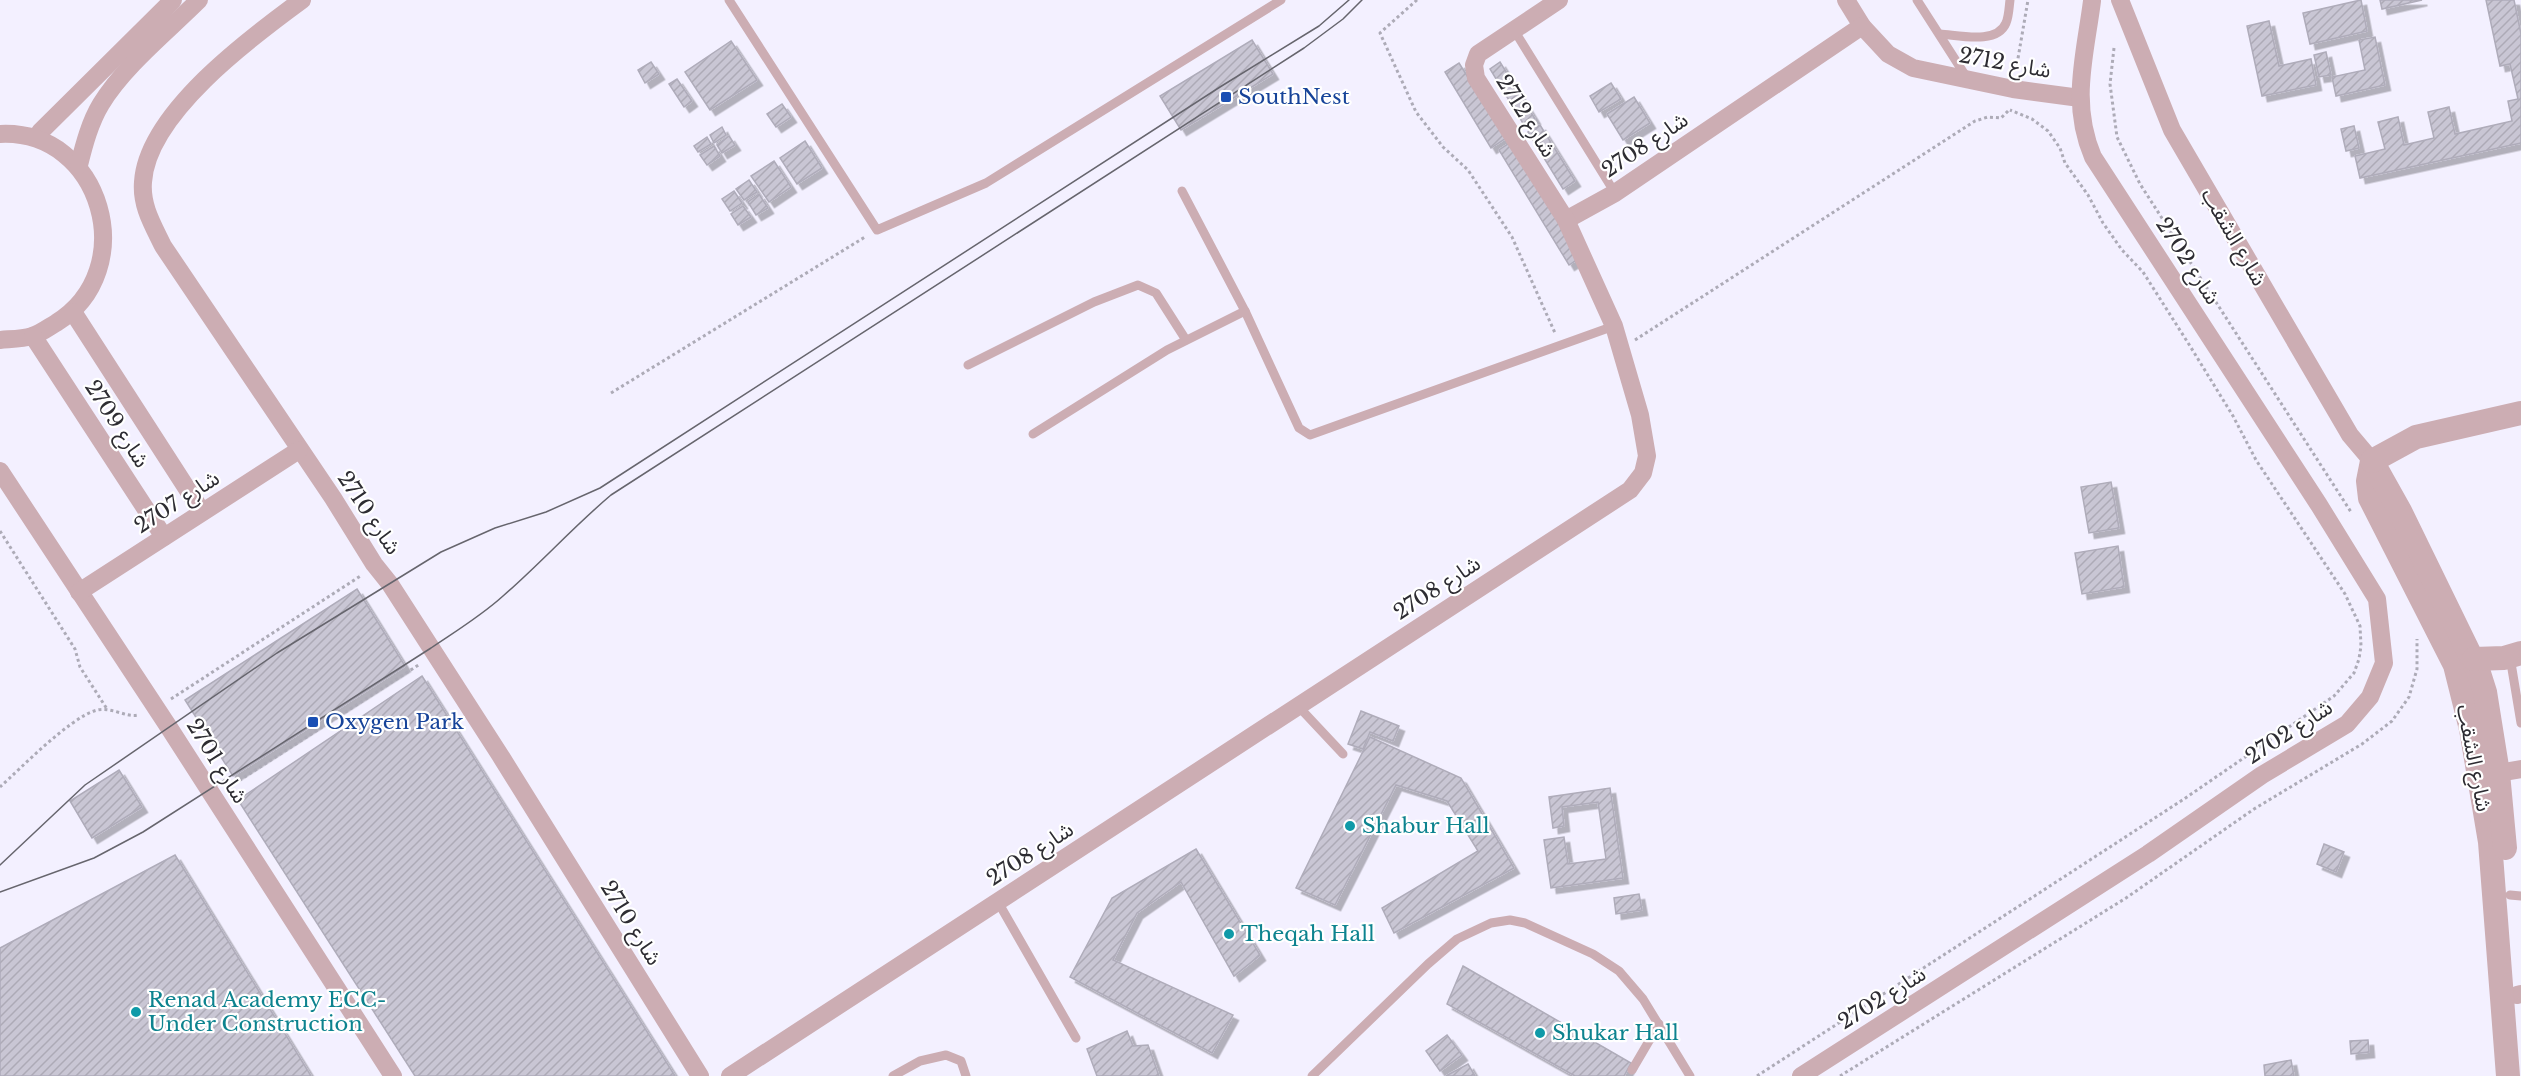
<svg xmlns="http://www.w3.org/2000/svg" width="2521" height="1076" font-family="'Libre Baskerville','Noto Sans Arabic',serif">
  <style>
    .building { fill: url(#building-hatch); stroke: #afacba; stroke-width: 1.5; filter: url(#shadow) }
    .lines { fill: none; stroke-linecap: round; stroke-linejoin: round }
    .path { stroke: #adabb7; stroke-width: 3; stroke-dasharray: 3 3; stroke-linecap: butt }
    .service { stroke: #ccadb3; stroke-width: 9 }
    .minor { stroke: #ccadb3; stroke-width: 18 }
    .tertiary { stroke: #ccadb3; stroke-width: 24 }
    .tram { stroke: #66656d; stroke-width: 1.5 }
    .transit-dot { fill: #1a4fb4; stroke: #fff; stroke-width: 2 }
    .culture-dot { fill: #0f9aa8; stroke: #fff; stroke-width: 2 }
    .labels { text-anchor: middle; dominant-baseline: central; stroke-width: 4.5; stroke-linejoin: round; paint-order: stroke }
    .street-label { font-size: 21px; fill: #2d2c32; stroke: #fff }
    .transit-label { font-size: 21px; fill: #164399; stroke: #fff; text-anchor: start }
    .culture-label { font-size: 21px; fill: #0d838f; stroke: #fff; text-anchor: start }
  </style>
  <defs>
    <pattern id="building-hatch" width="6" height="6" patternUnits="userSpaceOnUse" patternTransform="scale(1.5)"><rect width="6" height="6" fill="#c9c6d4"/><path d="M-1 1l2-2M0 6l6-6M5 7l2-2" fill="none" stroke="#adaab6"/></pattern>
    <filter id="shadow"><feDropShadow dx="5.5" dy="5.5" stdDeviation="0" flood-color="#0004"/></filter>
  </defs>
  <rect width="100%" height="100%" fill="#f3f0ff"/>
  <g class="building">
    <polygon points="2361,0 2367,31 2310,44 2303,13"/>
    <polygon points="2380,0 2422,0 2382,9"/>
    <polygon points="2486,0 2514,0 2521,34 2521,143 2360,178 2355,156 2385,149 2378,122 2398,117 2404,145 2434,138 2428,112 2449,107 2455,134 2512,121 2508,101 2518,99 2510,64 2500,66"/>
    <polygon points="2269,21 2279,66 2311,59 2316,85 2262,96 2247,26"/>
    <polygon points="2375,37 2385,85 2336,96 2332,77 2365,70 2359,40"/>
    <polygon points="1252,40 1273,74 1181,130 1160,96"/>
    <polygon points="731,41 757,80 710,110 685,72"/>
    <polygon points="2326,52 2331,75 2319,77 2314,55"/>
    <polygon points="651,62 659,74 645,83 638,70"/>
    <polygon points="1500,62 1535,119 1524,125 1490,69"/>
    <polygon points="1459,63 1506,138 1491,148 1445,72"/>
    <polygon points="677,79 692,101 684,107 669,84"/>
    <polygon points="1611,83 1621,99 1599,112 1590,96"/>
    <polygon points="1634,97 1650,123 1623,140 1607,114"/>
    <polygon points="782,104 791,117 776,127 767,114"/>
    <polygon points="1540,125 1575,181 1563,189 1528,132"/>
    <polygon points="2354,126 2359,148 2346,151 2341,129"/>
    <polygon points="722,127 726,135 714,143 710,135"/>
    <polygon points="729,136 735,145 722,153 717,145"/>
    <polygon points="707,137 711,144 698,152 694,146"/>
    <polygon points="805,141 822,168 797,184 780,158"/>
    <polygon points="1511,142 1581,257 1569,265 1499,150"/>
    <polygon points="714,146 720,156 707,165 700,155"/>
    <polygon points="774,161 791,187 769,202 751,176"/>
    <polygon points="749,180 757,192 744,200 736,189"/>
    <polygon points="734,191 742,203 730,211 722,199"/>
    <polygon points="759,194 768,208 756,215 748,202"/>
    <polygon points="743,206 751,217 738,225 731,214"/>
    <polygon points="2111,482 2119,528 2089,533 2081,487"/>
    <polygon points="2118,546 2124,587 2082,594 2075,553"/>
    <polygon points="357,589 405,666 233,776 185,700"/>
    <polygon points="422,676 675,1076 415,1076 238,800"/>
    <polygon points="1361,711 1399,726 1393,741 1370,732 1363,749 1348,744"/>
    <polygon points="1370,737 1461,778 1514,868 1394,933 1382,908 1478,851 1447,801 1396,785 1335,905 1296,888"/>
    <polygon points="119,770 142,807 92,838 70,801"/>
    <polygon points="1610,788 1623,878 1551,888 1544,840 1564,837 1568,864 1606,859 1598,802 1562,807 1564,826 1553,828 1549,797"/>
    <polygon points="2324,844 2344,852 2336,872 2317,864"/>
    <polygon points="1196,849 1260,955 1234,976 1181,882 1137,913 1113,960 1233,1015 1212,1053 1070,977 1112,898"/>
    <polygon points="175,855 311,1076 0,1076 0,948"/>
    <polygon points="1639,894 1642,910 1616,914 1614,898"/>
    <polygon points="1463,966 1631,1063 1624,1076 1575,1076 1447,1004"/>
    <polygon points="1127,1031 1133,1046 1148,1045 1159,1076 1097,1076 1087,1049"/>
    <polygon points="1447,1035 1462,1055 1440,1071 1426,1051"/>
    <polygon points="2368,1040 2369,1052 2351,1054 2350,1041"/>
    <polygon points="2291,1060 2294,1076 2265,1076 2264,1065"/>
    <polygon points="1468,1064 1475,1076 1446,1076"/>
  </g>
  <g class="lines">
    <g class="path">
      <polyline points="1417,0 1380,33 1416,112 1443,147 1468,170 1512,237 1555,333"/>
      <polyline points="2114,48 2110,84 2117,137 2140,184 2351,512"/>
      <polyline points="2016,70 2028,0"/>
      <polyline points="1635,340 1975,121 1988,117 2001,118 2010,109"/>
      <polyline points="611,393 865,237"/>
      <polyline points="0,531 75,649 80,667 107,709"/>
      <polyline points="171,699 362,575"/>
      <path d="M0 787C22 767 68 720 94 711 110 705 125 718 138 715"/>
      <polyline points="229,787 420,664"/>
      <polyline points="1757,1076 2184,799 2334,696 2354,673 2359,659 2361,646 2360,626 2345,594 2256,460 2233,416 2190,346 2143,272 2122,250 2103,223 2088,195 2065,163 2060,148 2048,131 2032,119 2010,110"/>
      <polyline points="1840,1076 2126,898 2254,809 2362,744 2392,721 2409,697 2417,669 2417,639"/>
    </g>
    <g class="service">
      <polyline points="729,0 877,230 986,183 1281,0"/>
      <polyline points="1917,0 1967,78"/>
      <polyline points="1514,30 1615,193"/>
      <path d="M1940 34C1958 35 1997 45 2006 23 2009 16 2009 7 2010 0"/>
      <polyline points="1182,191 1245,311 1299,428 1310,435 1614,326"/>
      <polyline points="968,365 1094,302 1138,285 1156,293 1186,340"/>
      <polyline points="1033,434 1167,350 1245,311"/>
      <polyline points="2510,657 2521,723"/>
      <polyline points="1298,706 1343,754"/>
      <polyline points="2510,895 2521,896"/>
      <polyline points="998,902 1076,1038"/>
      <polyline points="1632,1070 1659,1024"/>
      <polyline points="893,1076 920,1061 946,1055 961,1061 966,1076"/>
      <polyline points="1312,1076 1428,964 1457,939 1491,923 1510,920 1525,923 1593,954 1619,971 1643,999 1690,1076"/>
    </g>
    <g class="minor">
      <path d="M302 0C250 38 147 114 143 182 141 206 153 225 163 246L333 498 374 564 390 584 500 755 700 1076"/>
      <polyline points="1846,0 1862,26 1888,54 1913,68 2013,89 2080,98"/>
      <polyline points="2120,0 2172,130 2350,435 2372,461"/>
      <polyline points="40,132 173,0"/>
      <path d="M0 134C102 129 142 270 56 323 49 327 40 334 32 336 22 339 10 339 0 340"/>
      <path d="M79 165C84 145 90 122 101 104 124 66 168 31 199 0"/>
      <polyline points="1566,220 1615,193 1862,26"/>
      <polyline points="73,312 202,512"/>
      <polyline points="33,336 164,537"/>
      <polyline points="0,471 168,726 393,1076"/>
      <polyline points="79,592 299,450"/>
      <polyline points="2487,775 2521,769"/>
      <polyline points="2517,995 2521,994"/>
      <polyline points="730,1076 1630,490 1643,473 1647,456 1640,415 1614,326 1566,220 1476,78 1474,65 1478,54 1559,0"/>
      <path d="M1801 1076 2148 854 2262 775 2347 724 2370 697 2384 663 2377 599 2319 505 2093 157C2070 103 2085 56 2092 1"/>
    </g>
    <g class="tertiary">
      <polyline points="2372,461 2368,481 2370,498 2455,665 2471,729 2490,842 2508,1076"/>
      <polyline points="2372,461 2400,511 2479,673 2485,692 2498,773 2505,848"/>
      <polyline points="2372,461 2416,437 2521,413"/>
      <polyline points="2474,659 2504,658 2521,653"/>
    </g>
    <g class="tram">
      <polyline points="0,865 85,785 277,653 441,552 495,528 546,512 600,488 1220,87 1319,26 1349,0"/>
      <path d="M0 892 94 858 143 832 431 648C456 631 481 616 503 596 540 564 573 527 611 495L1304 48 1343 19 1362 0"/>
    </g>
  </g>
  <g class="transit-dot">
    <rect x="1220" y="91" width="12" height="12" rx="3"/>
    <rect x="307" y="716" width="12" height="12" rx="3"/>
  </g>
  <g class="culture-dot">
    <circle cx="1350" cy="826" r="6"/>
    <circle cx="1229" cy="934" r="6"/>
    <circle cx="136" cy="1012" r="6"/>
    <circle cx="1540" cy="1033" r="6"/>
  </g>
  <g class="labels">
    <g class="street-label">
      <text transform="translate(2005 63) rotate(10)">شارع 2712</text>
      <text transform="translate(1526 116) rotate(58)">شارع 2712</text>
      <text transform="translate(1645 145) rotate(-34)">شارع 2708</text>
      <text transform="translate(2234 237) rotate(60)">شارع الشقب</text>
      <text transform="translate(2188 261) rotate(57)">شارع 2702</text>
      <text transform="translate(117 424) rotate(57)">شارع 2709</text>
      <text transform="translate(177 502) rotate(-33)">شارع 2707</text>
      <text transform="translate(369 513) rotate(56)">شارع 2710</text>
      <text transform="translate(1437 588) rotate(-33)">شارع 2708</text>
      <text transform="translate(2289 732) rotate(-33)">شارع 2702</text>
      <text transform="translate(2474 758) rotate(79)">شارع الشقب</text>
      <text transform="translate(217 761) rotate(58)">شارع 2701</text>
      <text transform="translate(1030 854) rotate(-33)">شارع 2708</text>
      <text transform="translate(631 923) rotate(58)">شارع 2710</text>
      <text transform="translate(1882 998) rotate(-32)">شارع 2702</text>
    </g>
    <g class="transit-label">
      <text x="1238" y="97">SouthNest</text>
      <text x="325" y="722">Oxygen Park</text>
    </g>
    <g class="culture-label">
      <text x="1362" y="826">Shabur Hall</text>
      <text x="1241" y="934">Theqah Hall</text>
      <text x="148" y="1000">Renad Academy ECC-<tspan x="148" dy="24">Under Construction</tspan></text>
      <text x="1552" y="1033">Shukar Hall</text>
    </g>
  </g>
</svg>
